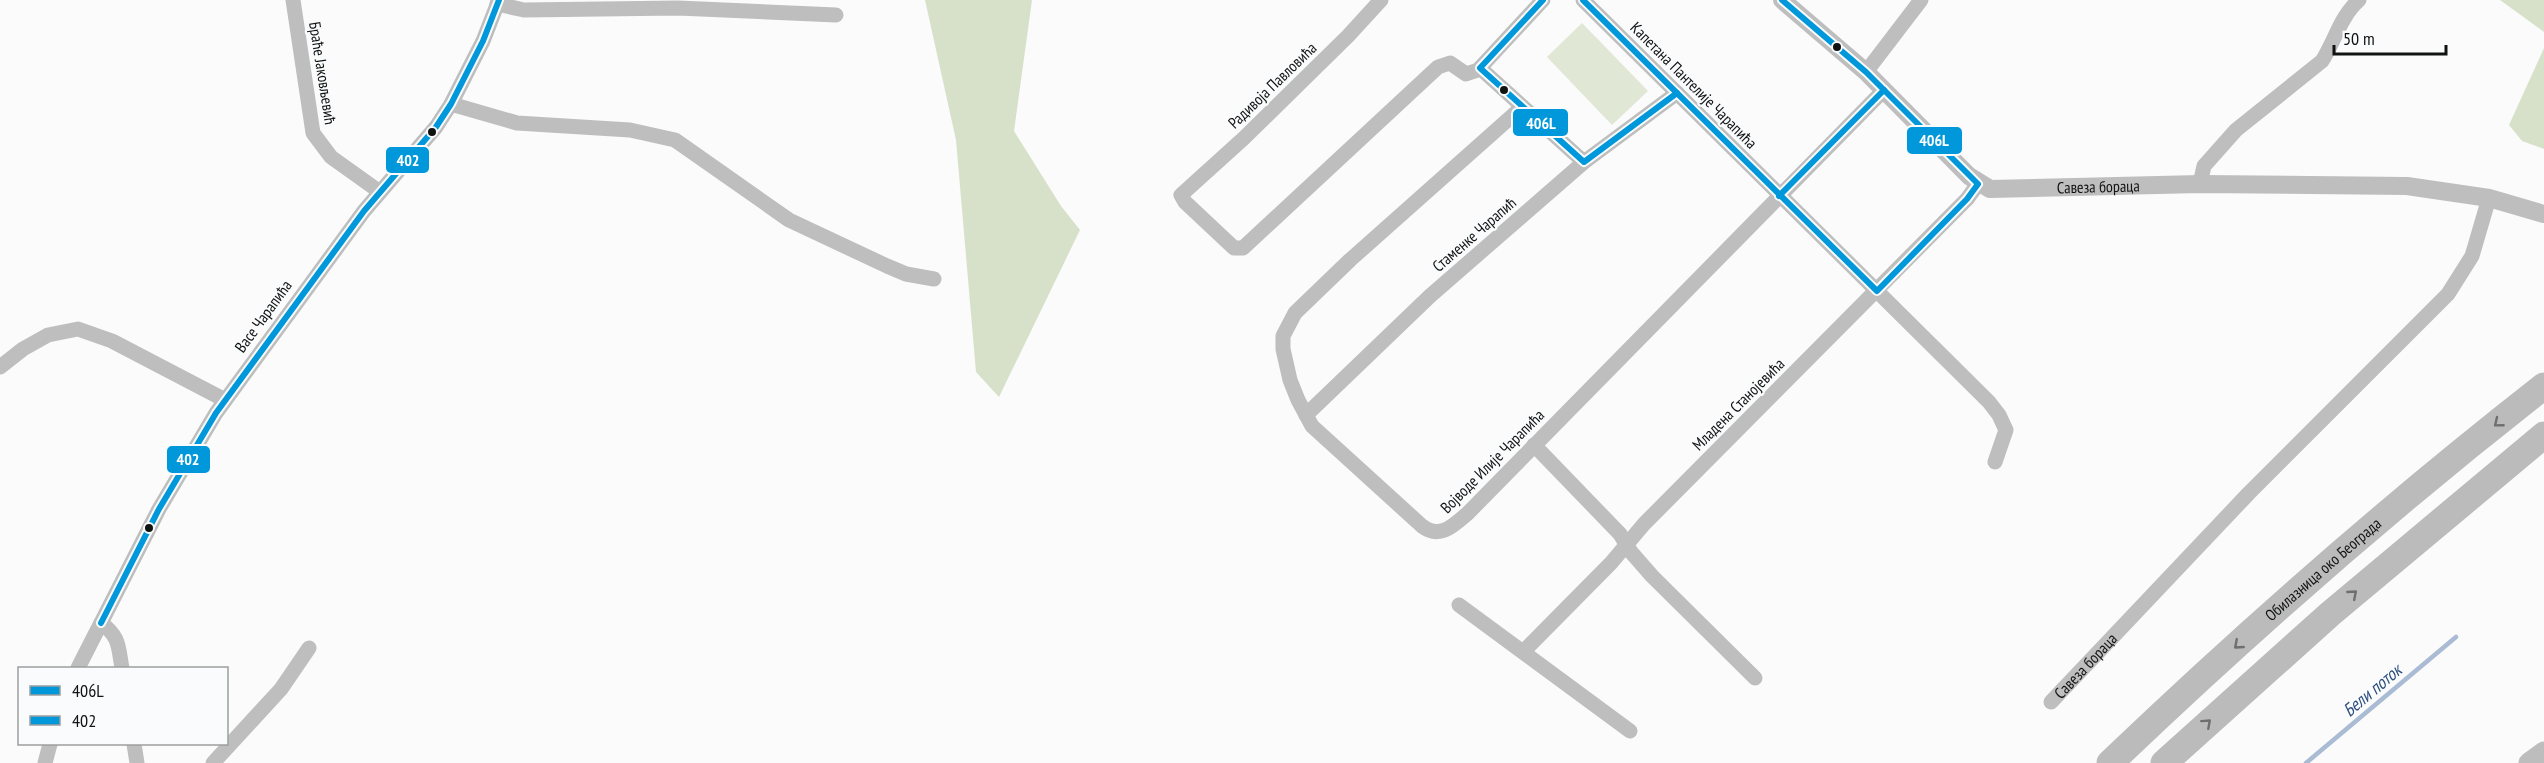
<svg xmlns="http://www.w3.org/2000/svg" width="2544" height="763" font-family="'PT Sans Narrow',sans-serif">
  <style>
    .green { fill: #e0e7d5 }
    .forest { fill: #d7e1ca }
    .lines { fill: none; stroke-linecap: round; stroke-linejoin: round }
    .stream { stroke: #aabbd4; stroke-width: 4.5 }
    .minor { stroke: #bfbebe; stroke-width: 15 }
    .tertiary { stroke: #bfbebe; stroke-width: 18 }
    .secondary { stroke: #bebdbd; stroke-width: 21 }
    .motorway { stroke: #bbb; stroke-width: 27 }
    .bus-1-casing { stroke: #fafbfc; stroke-width: 10 }
    .bus-2-casing { stroke: #fafbfc; stroke-width: 10 }
    .bus-1 { stroke: #0098da; stroke-width: 6 }
    .bus-2 { stroke: #0098da; stroke-width: 6 }
    .oneway { stroke: #6e6f6f }
    .bus-dot { fill: #111212; stroke: #fafbfc; stroke-width: 2 }
    .labels { text-anchor: middle; dominant-baseline: central; stroke-width: 4.5; stroke-linejoin: round; paint-order: stroke }
    .street-label { font-size: 16px; fill: #111212; stroke: #fafbfc }
    .water-label { font-size: 18px; font-style: italic; fill: #2d4e7e; stroke: #fafbfc }
    .line-badge { stroke: #fafbfc; stroke-width: 2 }
    .badge-label { font-size: 16px; text-anchor: middle; font-weight: bold; fill: #fff }
  </style>
  <rect width="100%" height="100%" fill="#fbfbfb"/>
  <polygon class="green" points="1582,23 1648,91 1612,125 1547,57"/>
  <g class="forest">
    <polygon points="925,0 1032,0 1014,131 1061,206 1080,230 999,397 976,372 956,140"/>
    <polygon points="2500,0 2544,0 2544,32"/>
    <polygon points="2544,48 2544,149 2522,141 2509,125"/>
  </g>
  <g class="lines">
    <polyline class="stream" points="2306,763 2456,637"/>
    <g class="minor">
      <polyline points="293,0 313,133 331,157 380,192"/>
      <polyline points="1381,0 1348,36 1244,138 1181,195 1185,202 1234,248 1243,248 1438,67 1450,63 1466,74 1478,70 1543,0"/>
      <polyline points="1583,0 1989,402 1999,415 2006,430 1995,462"/>
      <polyline points="497,4 524,10 678,8 836,15"/>
      <polyline points="1480,68 1584,162"/>
      <polyline points="1866,72 1921,0"/>
      <polyline points="451,104 517,123 630,130 675,140 789,220 887,266 906,274 934,279"/>
      <path d="M1521 108 1350 260 1295 313 1283 336V349L1290 380 1298 400 1312 426 1422 526C1440 540 1454 525 1468 513L1884 90"/>
      <path d="M2200 184 2204 166 2236 130 2322 61C2335 41 2340 17 2359 0"/>
      <polyline points="0,367 23,349 48,335 78,329 112,341 225,400"/>
      <polyline points="1306,415 1430,296 1584,162 1677,93"/>
      <polyline points="1534,445 1620,534 1631,552 1652,576 1755,678"/>
      <polyline points="1459,605 1630,731"/>
      <path d="M101 623C120 637 118 646 122 668"/>
      <polyline points="1524,651 1611,563 1644,524 1967,199 1978,184"/>
      <polyline points="78,668 159,509 216,413 364,211 436,127 451,104 483,41 499,0"/>
      <path id="s1" d="M2051 702 2249 493 2448 294 2472 256 2489 198"/>
      <polyline points="134,744 137,763"/>
      <polyline points="45,763 50,744"/>
      <polyline points="213,763 281,689 309,648"/>
    </g>
    <path class="tertiary" id="s2" d="M1782 0 1866 72 1969 176 1990 189 2200 184 2407 186 2489 198 2544 214"/>
    <polyline class="secondary" points="2529,763 2544,752"/>
    <g class="motorway">
      <path id="s3" d="M2110 763C2248 631 2393 504 2544 386"/>
      <polyline points="2164,763 2330,614 2544,435"/>
    </g>
    <g class="bus-1-casing">
      <g id="bus-1">
        <polyline points="1543,0 1480,68 1584,162 1677,93"/>
        <polyline points="1583,0 1877,291 1967,199 1978,184 1866,72 1782,0"/>
        <polyline points="1779,196 1884,90"/>
      </g>
    </g>
    <g class="bus-2-casing">
      <polyline id="bus-2" points="101,623 159,509 216,413 364,211 436,127 451,104 483,41 499,0"/>
    </g>
    <use href="#bus-1" class="bus-1"/>
    <use href="#bus-2" class="bus-2"/>
  </g>
  <defs><path id="oneway-chevron" d="M-2-3.5L2.5 0L-2 3.5" fill="none" stroke-width="1.6" stroke-linecap="round" stroke-linejoin="round" transform="scale(1.5)"/></defs>
  <g class="oneway">
    <use href="#oneway-chevron" transform="translate(2498 423) rotate(141)"/>
    <use href="#oneway-chevron" transform="translate(2353 594) rotate(-41)"/>
    <use href="#oneway-chevron" transform="translate(2238 645) rotate(139)"/>
    <use href="#oneway-chevron" transform="translate(2207 723) rotate(-42)"/>
  </g>
  <g class="bus-dot">
    <circle cx="1837" cy="47" r="5"/>
    <circle cx="1504" cy="90" r="5"/>
    <circle cx="432" cy="132" r="5"/>
    <circle cx="149" cy="528" r="5"/>
  </g>
  <g class="labels">
    <g class="street-label">
      <text transform="translate(323 73) rotate(81)">Браће Јаковљевић</text>
      <text transform="translate(1272 85) rotate(-44)">Радивоја Павловића</text>
      <text transform="translate(1694 85) rotate(45)">Капетана Пантелије Чарапића</text>
      <text stroke="none"><textPath href="#s2" startOffset="390">Савеза бораца</textPath></text>
      <text transform="translate(1474 234) rotate(-41)">Стаменке Чарапић</text>
      <text transform="translate(263 316) rotate(-54)">Васе Чарапића</text>
      <text transform="translate(1738 404) rotate(-45)">Младена Станојевића</text>
      <text transform="translate(1492 461) rotate(-45)">Војводе Илије Чарапића</text>
      <text stroke="none"><textPath href="#s3" startOffset="288">Обилазница око Београда</textPath></text>
      <text stroke="none"><textPath href="#s1" startOffset="50">Савеза бораца</textPath></text>
    </g>
    <g class="water-label">
      <text transform="translate(2372 690) rotate(-40)">Бели поток</text>
    </g>
  </g>
  <g class="line-badge">
    <rect x="1512" y="108" width="57" height="29" rx="6" fill="#0098da"/>
    <rect x="1906" y="126" width="57" height="29" rx="6" fill="#0098da"/>
    <rect x="385" y="146" width="45" height="28" rx="6" fill="#0098da"/>
    <rect x="166" y="445" width="45" height="29" rx="6" fill="#0098da"/>
  </g>
  <g class="badge-label">
    <text x="1541" y="129">406L</text>
    <text x="1934" y="146">406L</text>
    <text x="408" y="166">402</text>
    <text x="188" y="465">402</text>
  </g>
  <rect x="18" y="667" width="210" height="78" fill="#fafbfc" stroke="#9d9e9e" stroke-width="1.5"/>
  <rect x="30" y="686" width="30" height="9" fill="#0098da" stroke="#9d9e9e" stroke-width="1.5"/>
  <text x="72" y="697" font-size="18" fill="#111212">406L</text>
  <rect x="30" y="716" width="30" height="9" fill="#0098da" stroke="#9d9e9e" stroke-width="1.5"/>
  <text x="72" y="727" font-size="18" fill="#111212">402</text>
  <path d="M2334 45v9h112v-9" fill="none" stroke="#111212" stroke-width="3"/>
  <text x="2343" y="45" font-size="18" fill="#111212" stroke="#fafbfc" stroke-width="4.5" paint-order="stroke">50 m</text>
</svg>
